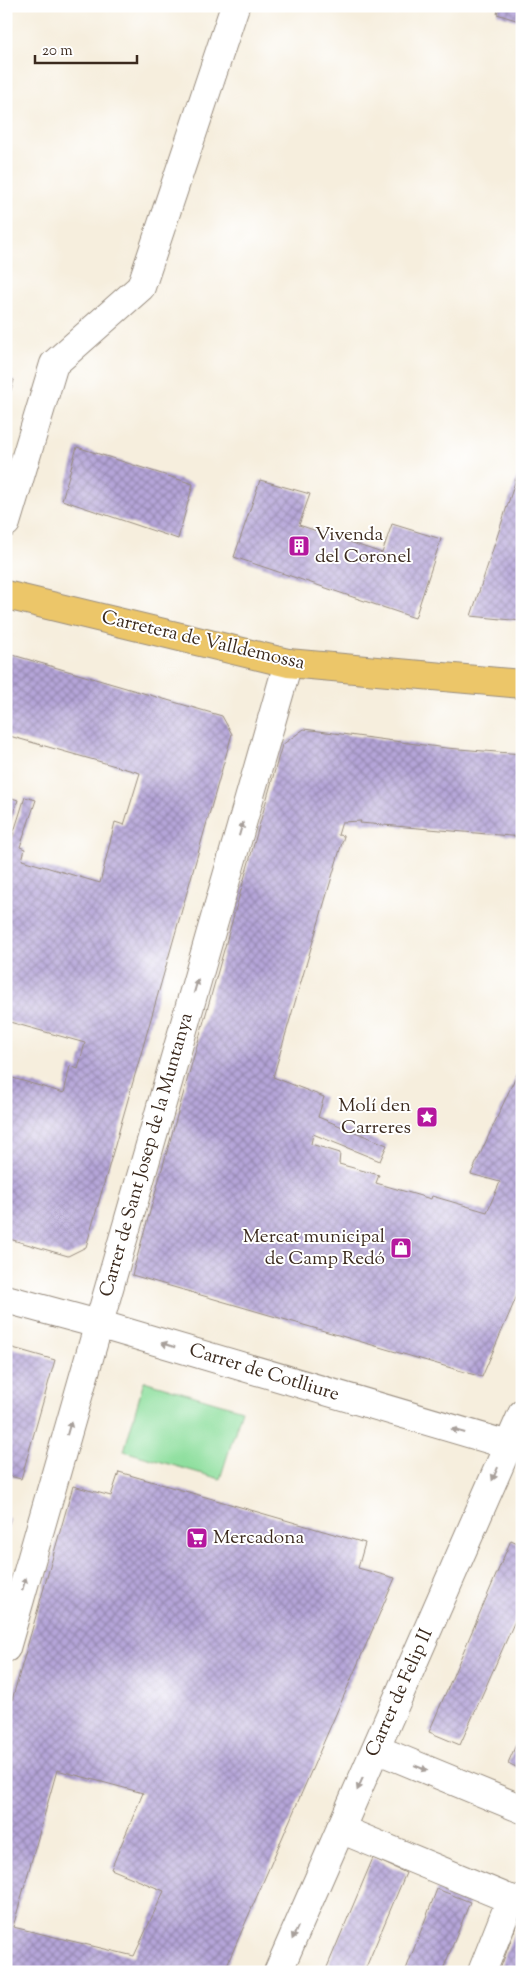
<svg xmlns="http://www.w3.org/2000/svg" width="528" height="1978" font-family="'Sorts Mill Goudy',serif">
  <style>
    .park { fill: #8edf9e; stroke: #64845e }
    .building { fill: url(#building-cross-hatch); fill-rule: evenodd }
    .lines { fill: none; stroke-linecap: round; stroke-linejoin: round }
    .minor-casing { stroke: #988c7e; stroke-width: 30 }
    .major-casing { stroke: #988c7e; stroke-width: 30 }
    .minor { stroke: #fff; stroke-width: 28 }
    .major { stroke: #ecc669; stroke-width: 28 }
    .oneway { fill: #a79f9a }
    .labels { text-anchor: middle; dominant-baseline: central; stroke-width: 4; stroke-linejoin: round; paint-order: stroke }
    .poi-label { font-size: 19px; fill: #3b2a1e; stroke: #fff; text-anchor: start }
    .street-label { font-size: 19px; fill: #3b2a1e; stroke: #fff }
  </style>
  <defs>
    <pattern id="building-cross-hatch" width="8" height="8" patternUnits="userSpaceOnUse" patternTransform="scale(1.25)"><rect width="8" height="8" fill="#b5a5d9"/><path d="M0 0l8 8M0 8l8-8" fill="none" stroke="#9487af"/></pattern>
  </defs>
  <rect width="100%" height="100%" fill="#fff"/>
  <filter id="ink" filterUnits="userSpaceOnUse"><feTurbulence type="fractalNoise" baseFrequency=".02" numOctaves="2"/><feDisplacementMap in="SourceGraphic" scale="10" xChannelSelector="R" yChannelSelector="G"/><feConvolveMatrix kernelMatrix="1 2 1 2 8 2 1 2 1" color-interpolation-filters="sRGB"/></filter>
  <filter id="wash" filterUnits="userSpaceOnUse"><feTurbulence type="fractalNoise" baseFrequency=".0096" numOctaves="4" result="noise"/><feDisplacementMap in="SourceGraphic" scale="20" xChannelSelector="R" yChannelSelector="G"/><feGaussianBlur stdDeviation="1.12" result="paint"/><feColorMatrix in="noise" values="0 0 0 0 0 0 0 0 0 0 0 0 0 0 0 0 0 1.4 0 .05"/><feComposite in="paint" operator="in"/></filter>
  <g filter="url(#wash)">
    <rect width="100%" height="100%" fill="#f6eedd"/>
    <polygon class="park" points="144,1381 242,1410 220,1479 124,1451"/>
    <g id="blocks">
      <g class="building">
        <polygon points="499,6 522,6 522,22 497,14"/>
        <polygon points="6,377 14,380 7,404 6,404"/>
        <polygon points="77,447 193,484 178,539 62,500"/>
        <polygon points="521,464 522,621 471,616"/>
        <polygon points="260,480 310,494 299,525 382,553 392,524 441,539 415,618 234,557"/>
        <polygon points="6,653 222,716 232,734 86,1247 68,1256 6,1238 6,1076 64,1093 70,1066 78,1069 85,1043 6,1021 6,835 12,838 25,797 36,800 20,847 25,849 22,860 100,883 115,822 124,825 140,773 6,735"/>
        <polygon points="304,729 446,748 522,754 522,837 360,823 361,821 342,822 338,835 344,836 273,1077 324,1097 318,1117 387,1145 380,1161 313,1134 311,1144 340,1153 339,1164 379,1175 376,1183 431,1199 432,1196 487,1212 500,1182 471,1174 522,1063 522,1284 482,1377 132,1275 282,745"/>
        <polygon points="6,796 18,800 7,834 6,834"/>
        <polygon points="6,1346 55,1360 21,1479 6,1475 6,1394 9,1383 6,1382"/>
        <path d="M119 1472 365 1543 358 1568 395 1578 224 1972H6V1721L73 1486 111 1496ZM57 1770 143 1793 111 1869 164 1891 134 1956 13 1927Z"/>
        <polygon points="6,1517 10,1519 7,1530 6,1530"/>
        <polygon points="511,1540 522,1545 522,1605 460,1745 429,1732"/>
        <polygon points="522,1731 522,1770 508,1763"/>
        <polygon points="373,1858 406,1873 364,1972 325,1972"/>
        <polygon points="437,1889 470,1902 442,1972 405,1972"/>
        <polygon points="517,1924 522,1926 522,1972 499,1972"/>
      </g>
    </g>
  </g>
  <g filter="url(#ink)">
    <use href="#blocks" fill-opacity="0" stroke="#988c7e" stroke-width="1"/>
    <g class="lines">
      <g class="minor-casing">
        <g id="minor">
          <polyline points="6,523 54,364 141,287 235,6"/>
          <polyline points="6,1299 98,1324 522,1449"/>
          <polyline points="6,1648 288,663"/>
          <polyline points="376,1749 522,1809"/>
          <polyline points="340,1829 522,1904"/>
          <polyline points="278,1972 522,1414"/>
          <polyline points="482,1972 511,1899"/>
        </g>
      </g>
      <g class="major-casing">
        <polyline id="major" points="6,595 288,663 522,684"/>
      </g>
      <use href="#minor" class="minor"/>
      <use href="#major" class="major"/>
    </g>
    <defs><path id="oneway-solid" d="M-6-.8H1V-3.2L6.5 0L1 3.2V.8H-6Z" transform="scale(1.25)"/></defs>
    <g class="oneway">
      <use href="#oneway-solid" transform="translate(241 829) rotate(-74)"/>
      <use href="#oneway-solid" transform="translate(196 986) rotate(-74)"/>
      <use href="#oneway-solid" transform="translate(168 1345) rotate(-163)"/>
      <use href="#oneway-solid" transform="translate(69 1428) rotate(-74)"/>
      <use href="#oneway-solid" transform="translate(458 1431) rotate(-164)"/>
      <use href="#oneway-solid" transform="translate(495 1474) rotate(114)"/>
      <use href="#oneway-solid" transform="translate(24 1584) rotate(-74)"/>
      <use href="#oneway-solid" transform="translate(421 1768) rotate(22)"/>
      <use href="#oneway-solid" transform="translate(360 1784) rotate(114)"/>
      <use href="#oneway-solid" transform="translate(295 1933) rotate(114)"/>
    </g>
  </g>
  <defs>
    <g id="building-square" transform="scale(1.125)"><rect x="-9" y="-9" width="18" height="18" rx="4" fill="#b5179e" stroke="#fff"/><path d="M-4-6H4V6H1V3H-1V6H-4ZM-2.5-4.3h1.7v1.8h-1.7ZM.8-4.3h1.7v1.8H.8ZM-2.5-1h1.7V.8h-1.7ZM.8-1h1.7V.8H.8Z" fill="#fff"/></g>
    <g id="sight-square" transform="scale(1.125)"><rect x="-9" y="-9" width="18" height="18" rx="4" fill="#b5179e" stroke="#fff"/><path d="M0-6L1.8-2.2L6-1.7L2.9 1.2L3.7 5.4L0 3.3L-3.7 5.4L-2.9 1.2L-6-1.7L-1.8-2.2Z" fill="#fff"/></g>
    <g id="shop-square" transform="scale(1.125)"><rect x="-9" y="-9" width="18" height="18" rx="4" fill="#b5179e" stroke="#fff"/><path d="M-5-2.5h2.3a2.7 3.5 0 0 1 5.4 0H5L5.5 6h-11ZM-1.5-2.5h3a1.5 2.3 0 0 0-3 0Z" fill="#fff"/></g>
    <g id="supermarket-square" transform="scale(1.125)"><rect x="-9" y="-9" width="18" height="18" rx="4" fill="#b5179e" stroke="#fff"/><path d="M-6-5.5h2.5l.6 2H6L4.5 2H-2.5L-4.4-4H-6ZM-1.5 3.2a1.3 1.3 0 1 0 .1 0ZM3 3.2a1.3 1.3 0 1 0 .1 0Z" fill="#fff"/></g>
  </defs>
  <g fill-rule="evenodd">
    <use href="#building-square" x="299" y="546"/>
    <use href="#sight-square" x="427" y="1117"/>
    <use href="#shop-square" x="401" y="1248"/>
    <use href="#supermarket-square" x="197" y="1538"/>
  </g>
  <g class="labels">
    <g class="poi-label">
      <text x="315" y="535">Vivenda<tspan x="315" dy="22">del Coronel</tspan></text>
      <text x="411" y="1106" text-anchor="end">Molí den<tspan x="411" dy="22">Carreres</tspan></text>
      <text x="385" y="1237" text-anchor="end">Mercat municipal<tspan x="385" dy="22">de Camp Redó</tspan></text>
      <text x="213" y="1538">Mercadona</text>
    </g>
    <g class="street-label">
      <text transform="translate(203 641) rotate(13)">Carretera de Valldemossa</text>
      <text transform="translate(147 1155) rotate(-74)">Carrer de Sant Josep de la Muntanya</text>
      <text transform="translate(264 1373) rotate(17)">Carrer de Cotlliure</text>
      <text transform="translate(400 1693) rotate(-66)">Carrer de Felip II</text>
    </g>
  </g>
  <rect width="528" height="1978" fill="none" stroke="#fff" stroke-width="25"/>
  <path d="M35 55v8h102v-8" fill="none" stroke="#3b2a1e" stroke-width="2.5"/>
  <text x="42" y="55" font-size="15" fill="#3b2a1e" stroke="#ffffff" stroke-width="4" paint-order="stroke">20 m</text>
</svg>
